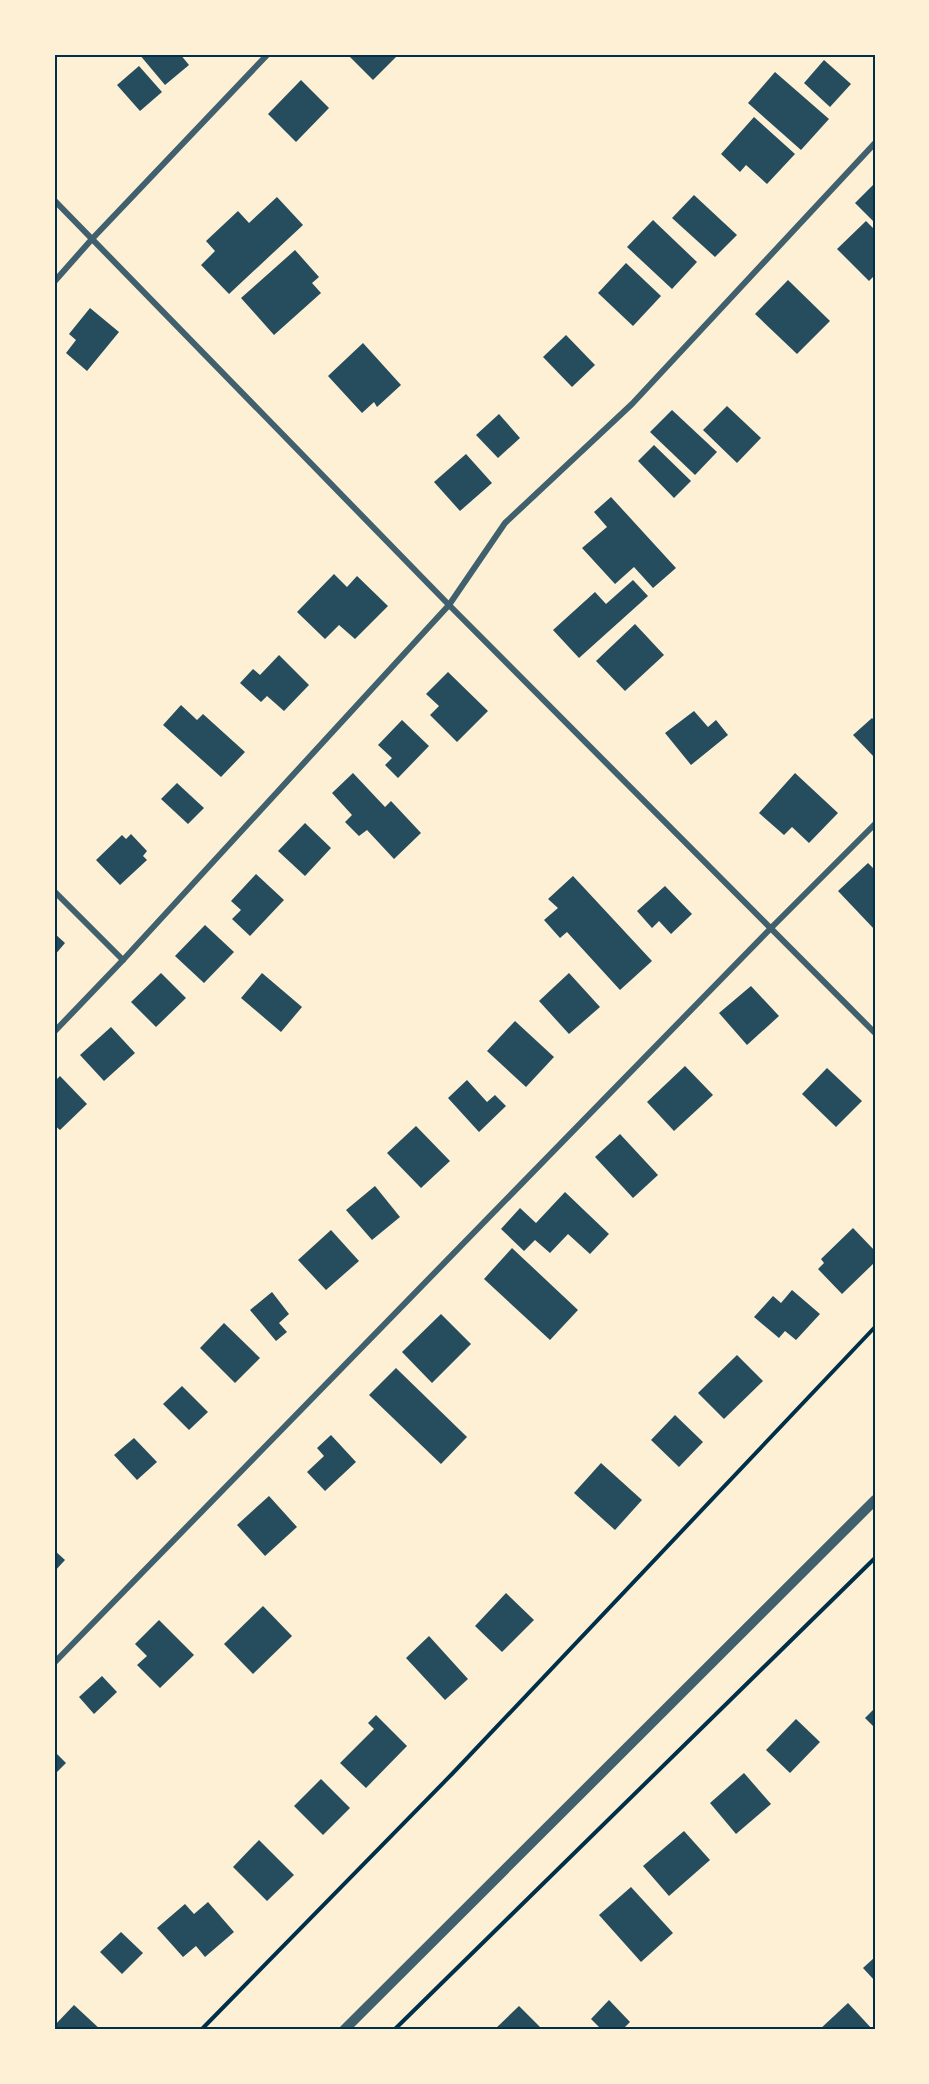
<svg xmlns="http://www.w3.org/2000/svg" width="929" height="2084" font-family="'DejaVu Sans',sans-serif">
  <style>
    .building { fill: #264d5e }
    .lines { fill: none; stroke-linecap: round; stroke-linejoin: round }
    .path { stroke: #003049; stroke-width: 4 }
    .minor { stroke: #3f606c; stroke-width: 6 }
    .tertiary { stroke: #3f606c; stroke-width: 10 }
    .neatline { fill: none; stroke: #003049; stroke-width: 2 }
  </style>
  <rect width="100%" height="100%" fill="#fdf0d5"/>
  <g class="building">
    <polygon points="139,54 180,54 189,65 165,85"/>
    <polygon points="347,54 399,54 373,80"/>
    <polygon points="824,60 851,84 830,107 804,83"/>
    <polygon points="139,66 162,92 140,111 117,85"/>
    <polygon points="775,72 829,119 801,150 748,103"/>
    <polygon points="301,80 329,108 296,142 268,114"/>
    <polygon points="754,117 795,154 767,184 746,165 740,172 721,154"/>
    <polygon points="875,183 875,223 855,203"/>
    <polygon points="694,195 737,235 715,257 672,218"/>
    <polygon points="277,197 303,225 229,294 201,265 215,251 206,241 238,211 249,223"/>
    <polygon points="653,220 697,262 672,289 627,247"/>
    <polygon points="866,221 875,230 875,275 869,281 837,249"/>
    <polygon points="295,250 319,277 312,283 321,293 274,335 241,298"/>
    <polygon points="626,263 661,296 633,326 598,293"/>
    <polygon points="788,280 830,321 797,354 755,314"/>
    <polygon points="90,308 119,332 87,371 66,353 76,340 69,334"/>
    <polygon points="566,335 595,365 572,387 543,357"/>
    <polygon points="363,343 401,385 377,407 374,402 362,413 328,376"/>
    <polygon points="727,406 761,438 737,463 703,430"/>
    <polygon points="672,410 717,452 695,475 650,432"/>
    <polygon points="499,414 520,438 498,458 476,435"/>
    <polygon points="654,445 691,481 674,498 638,461"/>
    <polygon points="466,454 492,483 460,511 434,482"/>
    <polygon points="611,497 676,568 653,588 634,567 615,584 582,548 607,527 594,512"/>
    <polygon points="334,574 347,587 357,576 388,606 355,639 339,625 325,639 297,612"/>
    <polygon points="633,580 648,596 579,658 553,630 595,592 606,604"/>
    <polygon points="635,624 664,655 625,691 596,661"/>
    <polygon points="279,655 309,685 284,711 267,696 261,702 240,683 253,669 260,675"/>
    <polygon points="448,672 488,711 457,742 430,715 439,706 426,694"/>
    <polygon points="181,705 197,720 203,714 245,752 221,777 163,725"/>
    <polygon points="694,711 708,727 716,720 728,735 691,765 665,733"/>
    <polygon points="872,718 875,721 875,758 853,735"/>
    <polygon points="402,720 429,746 398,778 385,765 392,758 378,745"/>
    <polygon points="353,773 385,807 391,801 421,833 394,859 367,830 359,836 345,822 352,815 332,793"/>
    <polygon points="795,773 838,813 809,843 792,827 784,835 759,813"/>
    <polygon points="177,783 204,808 188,824 161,799"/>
    <polygon points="305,823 331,848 305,876 278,851"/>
    <polygon points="131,834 147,851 143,856 147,860 120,885 96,860 122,835 126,839"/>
    <polygon points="868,863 875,870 875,930 838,891"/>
    <polygon points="256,874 284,900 250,936 232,919 241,910 231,901"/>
    <polygon points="573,876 652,961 620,990 567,932 560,938 544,920 558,908 548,899"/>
    <polygon points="665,886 692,914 671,934 659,921 652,928 637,911"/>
    <polygon points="205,925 234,952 204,983 175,956"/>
    <polygon points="54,933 65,943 54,956"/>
    <polygon points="161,973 186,998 156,1027 131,1002"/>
    <polygon points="262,973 302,1007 281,1032 241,998"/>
    <polygon points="569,973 600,1007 569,1034 539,1001"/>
    <polygon points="751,986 779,1016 747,1045 719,1013"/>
    <polygon points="515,1021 554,1057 526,1087 487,1051"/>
    <polygon points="111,1027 135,1053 104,1081 80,1055"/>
    <polygon points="685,1066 713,1095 674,1131 647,1102"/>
    <polygon points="827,1068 862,1101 836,1127 802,1094"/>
    <polygon points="60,1076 87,1104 60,1130 54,1125 54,1082"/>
    <polygon points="467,1080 487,1102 495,1095 506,1106 479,1132 448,1098"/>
    <polygon points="416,1126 450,1161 421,1188 387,1153"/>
    <polygon points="620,1134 658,1175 633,1198 595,1157"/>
    <polygon points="375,1186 400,1217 372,1240 346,1210"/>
    <polygon points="565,1192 609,1234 590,1254 568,1234 550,1253 535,1240 524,1251 501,1229 520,1208 536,1223"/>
    <polygon points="853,1228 875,1251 875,1262 842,1294 818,1269 824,1263 821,1259"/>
    <polygon points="331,1230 359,1261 326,1290 298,1260"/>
    <polygon points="512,1248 578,1310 550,1340 484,1279"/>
    <polygon points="792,1290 820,1314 796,1340 785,1331 779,1338 754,1317 773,1296 781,1303"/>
    <polygon points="272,1292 289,1314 279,1323 287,1332 276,1341 250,1310"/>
    <polygon points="441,1314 471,1344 432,1383 402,1352"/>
    <polygon points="224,1323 260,1358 235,1383 200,1348"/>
    <polygon points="737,1355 763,1381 724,1419 698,1393"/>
    <polygon points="396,1368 467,1437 441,1464 369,1395"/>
    <polygon points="182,1386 208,1412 189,1430 163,1404"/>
    <polygon points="675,1415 703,1442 679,1467 651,1440"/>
    <polygon points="331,1435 356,1462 325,1491 307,1472 324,1456 317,1448"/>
    <polygon points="134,1438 157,1462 137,1480 114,1455"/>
    <polygon points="601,1463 642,1500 615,1530 574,1493"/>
    <polygon points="269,1496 297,1527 265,1556 237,1525"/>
    <polygon points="54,1550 65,1560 54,1572"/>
    <polygon points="506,1593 534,1620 502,1652 475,1626"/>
    <polygon points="263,1606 292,1636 253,1674 224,1644"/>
    <polygon points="159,1620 194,1655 160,1688 137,1665 147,1656 135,1644"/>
    <polygon points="429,1636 468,1679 445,1700 406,1658"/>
    <polygon points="102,1676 117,1692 94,1714 79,1697"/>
    <polygon points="875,1708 875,1728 865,1718"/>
    <polygon points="376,1715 407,1746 366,1788 340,1763 374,1729 368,1723"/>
    <polygon points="796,1719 820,1742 790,1773 766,1750"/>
    <polygon points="54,1751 66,1763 54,1775"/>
    <polygon points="744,1773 771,1804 736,1834 710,1803"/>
    <polygon points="321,1779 350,1808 323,1835 294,1806"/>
    <polygon points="684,1831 710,1860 669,1896 643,1866"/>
    <polygon points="259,1840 294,1875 267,1901 233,1867"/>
    <polygon points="631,1887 673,1933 641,1962 599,1915"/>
    <polygon points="208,1902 234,1932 205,1957 196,1946 183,1957 157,1928 185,1904 194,1914"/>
    <polygon points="121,1932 143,1953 122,1974 100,1952"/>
    <polygon points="875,1957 875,1981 863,1968"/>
    <polygon points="609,2000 630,2022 622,2030 602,2030 591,2019"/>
    <polygon points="848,2003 873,2030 819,2030"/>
    <polygon points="74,2005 101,2030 54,2030 54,2026"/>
    <polygon points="519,2006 543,2030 494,2030"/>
  </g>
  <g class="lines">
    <g class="path">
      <polyline points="201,2030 452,1774 875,1327"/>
      <polyline points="394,2030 875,1558"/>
    </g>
    <g class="minor">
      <polyline points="54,200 449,605 875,1033"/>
      <polyline points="54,282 92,239 268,54"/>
      <polyline points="54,891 123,960"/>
      <polyline points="54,1032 123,960 449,605 505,523 632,404 875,143"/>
      <polyline points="54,1663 772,927 875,824"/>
    </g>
    <polyline class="tertiary" points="344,2030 875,1500"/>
  </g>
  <rect width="929" height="2084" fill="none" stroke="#fdf0d5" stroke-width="111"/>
  <rect x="56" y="56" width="818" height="1972" class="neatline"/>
</svg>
